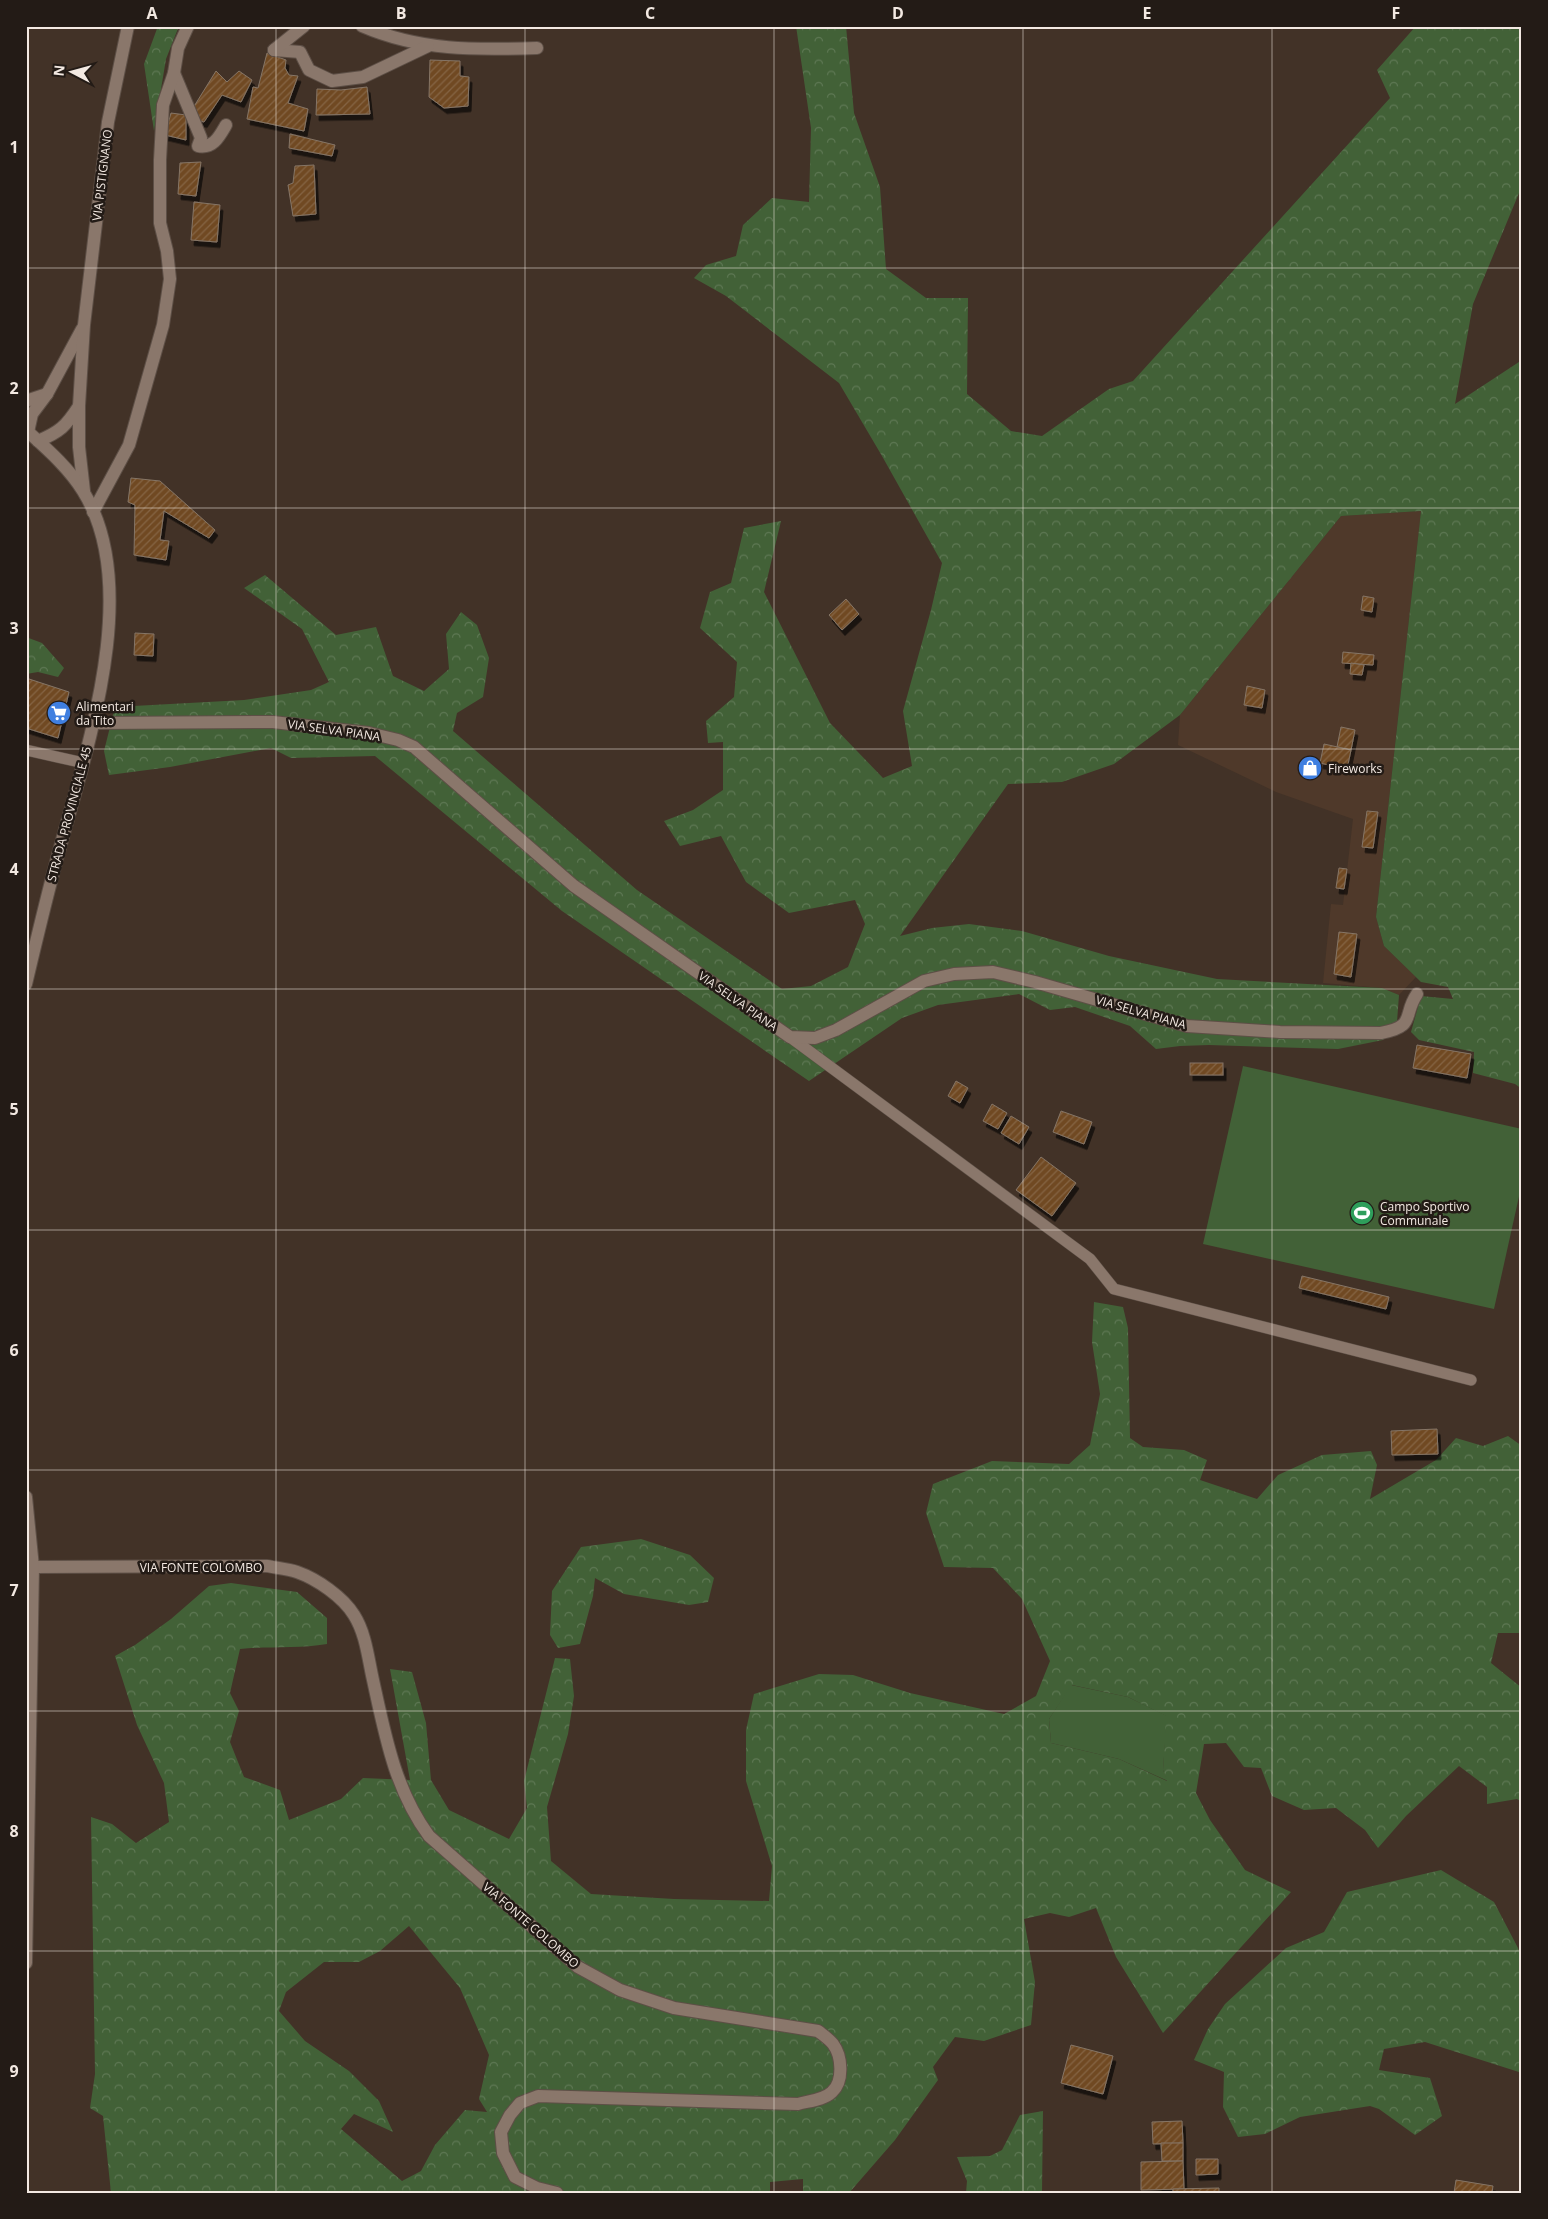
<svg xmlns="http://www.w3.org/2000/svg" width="1548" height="2219" font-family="'Open Sans',sans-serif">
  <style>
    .built { fill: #4f392a }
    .green { fill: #426137 }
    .forest { fill: url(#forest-crowns); fill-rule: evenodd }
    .building { fill: url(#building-hatch); stroke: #857566; filter: url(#shadow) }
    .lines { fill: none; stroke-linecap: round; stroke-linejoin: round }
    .service-casing { stroke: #5d4f46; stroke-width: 12 }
    .minor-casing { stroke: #5d4f46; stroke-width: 14 }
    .tertiary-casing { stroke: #5d4f46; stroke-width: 14 }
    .secondary-casing { stroke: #5d4f46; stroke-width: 14 }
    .service { stroke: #8a776b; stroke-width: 11 }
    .minor { stroke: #8a776b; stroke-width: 12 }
    .tertiary { stroke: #8a776b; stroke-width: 12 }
    .secondary { stroke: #8a776b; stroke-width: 12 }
    .grid { fill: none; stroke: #f3e9e2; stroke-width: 1; stroke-opacity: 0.55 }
    .labels { text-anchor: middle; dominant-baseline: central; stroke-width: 5; stroke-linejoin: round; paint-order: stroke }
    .street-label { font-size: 12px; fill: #f3e9e2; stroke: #231b16 }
    .poi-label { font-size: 12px; fill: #f3e9e2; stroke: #231b16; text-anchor: start }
    .neatline { fill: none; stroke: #f3e9e2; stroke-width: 2 }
    .grid-label { font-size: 16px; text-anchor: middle; font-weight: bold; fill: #f3e9e2 }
  </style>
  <defs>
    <pattern id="forest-crowns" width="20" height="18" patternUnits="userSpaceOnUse" patternTransform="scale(1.25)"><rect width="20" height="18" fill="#426137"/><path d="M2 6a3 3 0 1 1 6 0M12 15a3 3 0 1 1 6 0" fill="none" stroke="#5e7854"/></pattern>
    <pattern id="building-hatch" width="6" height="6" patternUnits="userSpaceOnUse" patternTransform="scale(1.25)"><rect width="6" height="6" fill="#704a23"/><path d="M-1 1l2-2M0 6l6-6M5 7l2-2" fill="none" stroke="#856443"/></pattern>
    <filter id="shadow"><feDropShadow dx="3" dy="5.5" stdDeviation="0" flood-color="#0009"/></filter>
  </defs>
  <rect width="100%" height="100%" fill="#423227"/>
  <polygon class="built" points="1421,511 1376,917 1384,946 1416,977 1399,995 1382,988 1323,983 1331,904 1343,905 1353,819 1276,792 1178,745 1180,715 1341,516"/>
  <g class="green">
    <polygon points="1243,1066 1522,1129 1522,1183 1494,1309 1203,1244"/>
    <polygon points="1071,1685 1128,1697 1167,1716 1163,1770 1168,1781 1119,1759 1051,1743 1049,1719"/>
  </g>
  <g class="forest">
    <polygon points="158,26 179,26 166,59 154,131 144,64"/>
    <polygon points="796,26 846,26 854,113 880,187 886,269 926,298 968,298 967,394 1011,431 1042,436 1109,389 1133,381 1390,98 1377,70 1416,26 1522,26 1522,193 1519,193 1473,304 1455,404 1522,360 1522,1089 1515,1084 1473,1073 1474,1052 1419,1040 1411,1032 1421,996 1453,999 1448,987 1421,982 1384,946 1376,917 1421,511 1341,516 1180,715 1114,764 1062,782 1008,784 900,936 932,928 969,924 1022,931 1109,956 1217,979 1382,988 1399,995 1397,1022 1383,1040 1338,1049 1209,1045 1180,1046 1156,1049 1130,1026 1075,1007 1050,1010 1019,994 938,1005 902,1018 809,1081 562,911 375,756 291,758 271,748 170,767 109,775 104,751 115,707 244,700 311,690 329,682 302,629 244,588 265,575 336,635 376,627 393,676 424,691 449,669 446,634 461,612 477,625 489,658 483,697 457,713 453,731 637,890 782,989 811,986 848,967 865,924 855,900 789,913 746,882 721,836 680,846 664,821 693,810 723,790 723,742 708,743 706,721 734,697 737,662 700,628 710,592 731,583 744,528 781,521 764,592 830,723 883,778 912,766 903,711 931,610 942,563 882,456 839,383 726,296 694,278 706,265 736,256 743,225 772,198 809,202 811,128"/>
    <polygon points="26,637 42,643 64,668 58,677 38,672 26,674"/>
    <path d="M1094 1302 1123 1307 1128 1328 1130 1438 1143 1447 1184 1450 1207 1460 1200 1480 1257 1499 1278 1475 1322 1455 1371 1451 1377 1465 1370 1499 1436 1460 1456 1438 1483 1446 1508 1436 1522 1446V1633H1498L1491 1663 1522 1688V1802L1517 1799 1487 1804V1787L1459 1766 1406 1816 1378 1848 1365 1830 1336 1808 1304 1810 1272 1796 1261 1768 1244 1767 1226 1743 1204 1744 1196 1793 1210 1820 1245 1870 1291 1892 1163 2033 1116 1957 1096 1908 1069 1917 1050 1913 1024 1919 1035 1982 1031 2025 984 2041 955 2037 933 2067 938 2080 895 2140 849 2193H803V2179L770 2182V2193H111L103 2116 90 2108 95 2074 91 1817 112 1824 136 1843 169 1822 164 1783 137 1725 115 1656 135 1645 171 1619 209 1586 231 1583 297 1592 327 1618V1644C298 1649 269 1646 240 1649L230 1693 239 1711 230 1742 244 1777 280 1790 289 1820 341 1799 363 1778 410 1780 390 1669 412 1672 426 1723 431 1780 449 1810 509 1839 527 1808 524 1781 555 1658 570 1659 574 1696 568 1734 547 1807 551 1861 591 1894 674 1899 769 1901 772 1866 746 1781V1730L754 1694 819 1674 853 1675 910 1693 1004 1714 1036 1696 1050 1661 1022 1599 993 1568 944 1567 926 1513 933 1484 992 1461 1069 1464 1090 1445 1100 1394 1092 1342ZM1072 1685 1128 1697 1166 1716 1163 1770 1167 1781 1119 1759 1051 1743 1049 1719ZM409 1926 460 1988 489 2055 479 2099 487 2112 465 2110 435 2145 421 2171 402 2181 341 2129 354 2114 393 2132 379 2101 349 2071 305 2041 279 2011 286 1992 324 1962H359L380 1951Z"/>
    <polygon points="641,1539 690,1555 714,1578 708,1602 689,1605 624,1594 595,1578 593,1596 580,1644 558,1648 550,1635 552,1591 581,1547"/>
    <polygon points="1441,1870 1494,1902 1518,1948 1522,1961 1522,2073 1425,2042 1384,2049 1379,2070 1430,2078 1442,2116 1415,2135 1379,2109 1370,2106 1300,2117 1265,2134 1238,2137 1223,2107 1224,2072 1194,2060 1208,2029 1225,2004 1286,1948 1324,1932 1347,1892"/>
    <polygon points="1043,2111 1042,2193 966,2193 967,2181 957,2157 990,2156 1002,2150 1020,2115"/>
  </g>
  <g class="building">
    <polygon points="267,53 286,60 285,68 289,75 298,76 288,103 308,109 304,131 247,119 253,87 258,88"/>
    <polygon points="430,60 460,61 460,76 469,77 468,106 444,108 429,97"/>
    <polygon points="216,71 227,82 239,71 252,80 241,102 222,95 204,122 196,120 193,108"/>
    <polygon points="367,87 370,114 316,115 317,89 341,90"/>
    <polygon points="171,113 186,115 186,140 165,135"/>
    <polygon points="290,134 335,145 332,156 289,148"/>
    <polygon points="201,162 196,196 178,194 180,163"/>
    <polygon points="314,165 316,214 293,216 288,185 293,183 295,166"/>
    <polygon points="194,202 220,205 217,242 191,240"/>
    <polygon points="131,478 160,481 215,530 209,538 164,511 160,540 169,541 166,560 134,555 135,505 128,502"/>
    <polygon points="1363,596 1374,598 1372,612 1361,610"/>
    <polygon points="846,599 859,614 842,630 829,615"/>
    <polygon points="135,633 154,634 153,656 134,655"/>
    <polygon points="1343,652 1374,655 1373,665 1342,663"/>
    <polygon points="1351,663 1364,665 1362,675 1350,674"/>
    <polygon points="26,678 69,692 58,738 26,728"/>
    <polygon points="1247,686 1265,690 1262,708 1244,705"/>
    <polygon points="1341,727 1355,730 1351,750 1337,747"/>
    <polygon points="1324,744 1351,750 1347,769 1320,763"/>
    <polygon points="1367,811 1378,812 1373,848 1362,847"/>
    <polygon points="1339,868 1347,869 1344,889 1336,888"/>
    <polygon points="1339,932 1357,934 1351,977 1334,974"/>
    <polygon points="1417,1045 1471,1054 1467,1078 1413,1068"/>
    <rect x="1190" y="1063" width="33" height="12"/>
    <polygon points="956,1081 968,1088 960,1103 948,1096"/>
    <polygon points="992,1104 1007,1113 998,1129 983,1121"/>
    <polygon points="1061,1111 1092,1122 1084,1144 1053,1132"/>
    <polygon points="1011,1116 1029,1127 1019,1144 1001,1133"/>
    <polygon points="1041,1157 1076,1183 1052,1216 1016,1190"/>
    <polygon points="1302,1276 1389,1297 1386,1309 1299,1288"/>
    <polygon points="1437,1429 1438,1454 1392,1455 1391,1431"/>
    <polygon points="1071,2045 1113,2056 1103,2094 1061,2083"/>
    <polygon points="1182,2121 1183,2143 1153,2144 1152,2122"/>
    <polygon points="1161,2143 1183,2143 1183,2161 1162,2161"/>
    <polygon points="1196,2159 1218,2159 1218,2174 1196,2175"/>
    <polygon points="1183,2161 1184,2189 1141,2190 1141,2162"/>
    <polygon points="1456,2180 1493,2186 1492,2193 1454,2193"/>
    <polygon points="1219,2188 1219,2193 1173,2193 1173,2189"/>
  </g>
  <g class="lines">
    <g class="service-casing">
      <g id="service">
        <polyline points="26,750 84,763"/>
        <polyline points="790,1037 1090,1259 1114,1289 1471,1380"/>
      </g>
    </g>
    <g class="minor-casing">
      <g id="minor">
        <path d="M362 26C420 51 475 50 537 48"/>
        <polyline points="274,50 300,52 309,70 332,81 363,77 428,46"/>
        <polyline points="274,50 304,26"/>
        <path d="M174 73 201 138 198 146C213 149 219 137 226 125"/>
        <polyline points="93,512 129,445 163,325 170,279 167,251 160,223 160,160 163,105 174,73 178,48 188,26"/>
        <path d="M94 723 273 722 369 733 398 740 414 747 574 886 790 1037 815 1038 836 1030 924 981 954 974 993 972 1035 982 1187 1026 1280 1032 1381 1033C1417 1026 1402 1016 1417 994"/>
      </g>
    </g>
    <g class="tertiary-casing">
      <g id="tertiary">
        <polyline points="26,401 47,394"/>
        <polyline points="28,432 32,414 47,394 82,329"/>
        <path d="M38 441C60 432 66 426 79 406"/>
        <polyline points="84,491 79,447 79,406 84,325 108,122 128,26"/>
        <path d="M33 1567 267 1566C277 1568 288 1569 297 1572 317 1579 343 1597 354 1615 366 1634 368 1658 373 1680 385 1735 395 1790 429 1836L578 1967 620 1990 674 2008 818 2031C823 2035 829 2039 833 2044 842 2056 844 2081 832 2092 824 2100 809 2101 798 2104L538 2096 520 2103 510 2115 501 2132 503 2153 515 2177 537 2188 557 2193"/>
      </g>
    </g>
    <g class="secondary-casing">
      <g id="secondary">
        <path d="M26 430C47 449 68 467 83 491 146 592 81 764 54 870 44 908 35 946 26 984"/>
        <polyline points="26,1497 33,1567 26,1963"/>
      </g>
    </g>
    <use href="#service" class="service"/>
    <use href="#minor" class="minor"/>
    <use href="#tertiary" class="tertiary"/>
    <use href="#secondary" class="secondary"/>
  </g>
  <path class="grid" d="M276 26V2193M525 26V2193M774 26V2193M1023 26V2193M1272 26V2193M26 268H1522M26 508H1522M26 749H1522M26 989H1522M26 1230H1522M26 1470H1522M26 1711H1522M26 1951H1522"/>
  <defs>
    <g id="supermarket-disc" transform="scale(1.25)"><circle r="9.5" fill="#3f7fe0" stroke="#231b16"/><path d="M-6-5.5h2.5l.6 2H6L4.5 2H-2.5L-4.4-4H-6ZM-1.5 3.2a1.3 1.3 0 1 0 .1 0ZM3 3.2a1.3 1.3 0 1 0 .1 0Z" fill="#fff"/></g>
    <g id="shop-disc" transform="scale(1.25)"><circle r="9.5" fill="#3f7fe0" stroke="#231b16"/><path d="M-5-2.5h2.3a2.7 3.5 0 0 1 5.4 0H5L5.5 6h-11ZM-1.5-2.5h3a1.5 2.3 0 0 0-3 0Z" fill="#fff"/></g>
    <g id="stadium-disc" transform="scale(1.25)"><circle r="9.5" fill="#2e9e5b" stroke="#231b16"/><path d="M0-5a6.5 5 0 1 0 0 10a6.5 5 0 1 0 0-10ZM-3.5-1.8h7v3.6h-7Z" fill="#fff"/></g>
  </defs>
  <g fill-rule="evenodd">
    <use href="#supermarket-disc" x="59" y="713"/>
    <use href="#shop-disc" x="1310" y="768"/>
    <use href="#stadium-disc" x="1362" y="1213"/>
  </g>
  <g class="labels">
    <g class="street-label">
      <text transform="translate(102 175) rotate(-83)">VIA PISTIGNANO</text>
      <text transform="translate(334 730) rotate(8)">VIA SELVA PIANA</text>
      <text transform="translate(69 814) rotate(-75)">STRADA PROVINCIALE 45</text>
      <text transform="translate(738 1001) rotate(35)">VIA SELVA PIANA</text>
      <text transform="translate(1141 1012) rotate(16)">VIA SELVA PIANA</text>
      <text x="201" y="1567">VIA FONTE COLOMBO</text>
      <text transform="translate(531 1925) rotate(41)">VIA FONTE COLOMBO</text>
    </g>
    <g class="poi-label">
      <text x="76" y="706">Alimentari<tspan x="76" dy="14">da Tito</tspan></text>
      <text x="1328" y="768">Fireworks</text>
      <text x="1380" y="1206">Campo Sportivo<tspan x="1380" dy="14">Communale</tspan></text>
    </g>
  </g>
  <rect width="1548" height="2219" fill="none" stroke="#231b16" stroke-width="55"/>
  <g transform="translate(72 72) rotate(276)" stroke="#231b16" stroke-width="4" paint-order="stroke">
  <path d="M0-4L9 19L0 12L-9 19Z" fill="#f3e9e2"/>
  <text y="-8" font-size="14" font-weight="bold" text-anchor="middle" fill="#f3e9e2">N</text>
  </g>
  <rect x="28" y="28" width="1492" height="2164" class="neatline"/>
  <g class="grid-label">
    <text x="152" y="19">A</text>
    <text x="401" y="19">B</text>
    <text x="650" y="19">C</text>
    <text x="898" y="19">D</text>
    <text x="1147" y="19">E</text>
    <text x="1396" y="19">F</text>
    <text x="14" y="153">1</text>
    <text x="14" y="394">2</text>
    <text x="14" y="634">3</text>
    <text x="14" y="875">4</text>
    <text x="14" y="1115">5</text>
    <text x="14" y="1356">6</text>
    <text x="14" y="1596">7</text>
    <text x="14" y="1837">8</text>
    <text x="14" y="2077">9</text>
  </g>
</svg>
